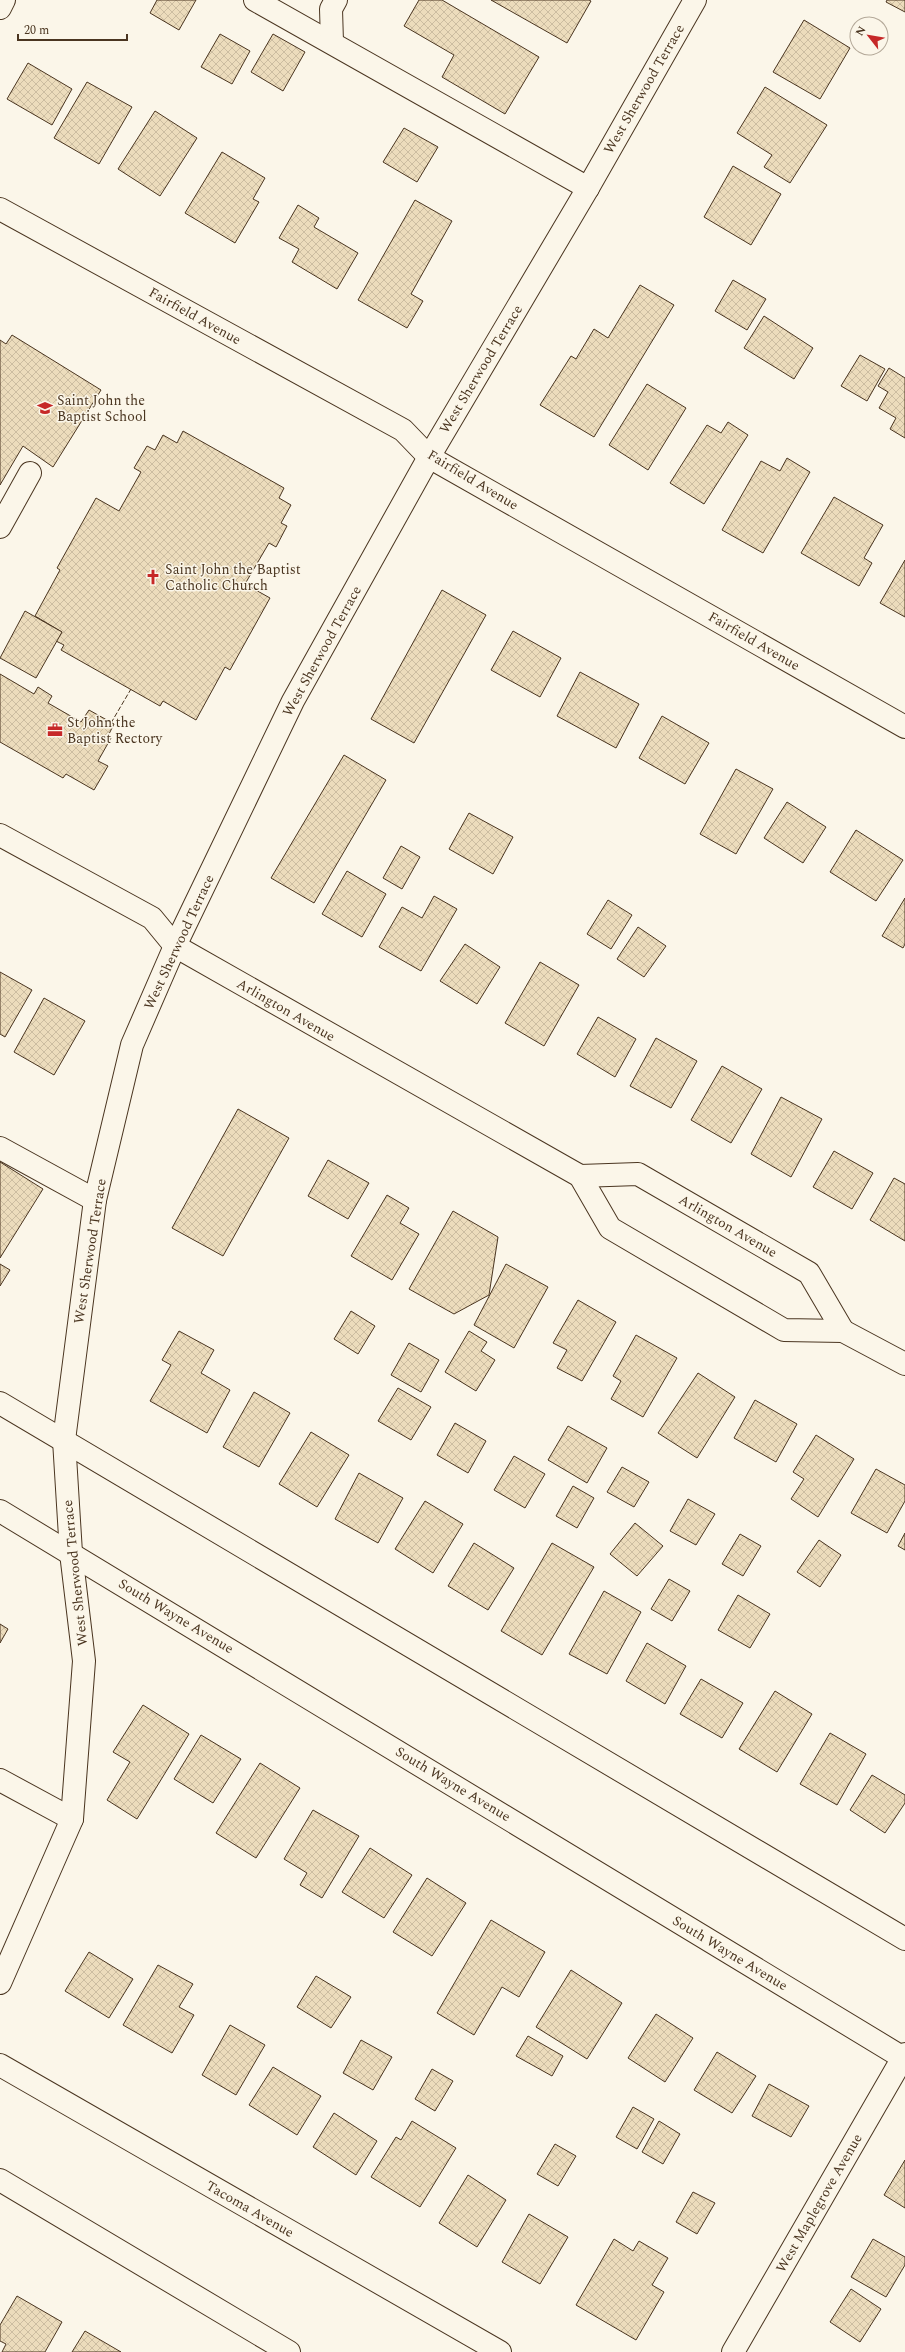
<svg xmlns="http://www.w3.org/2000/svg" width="905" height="2352" font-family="Spectral,serif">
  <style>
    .building { fill: url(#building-cross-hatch); stroke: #4a3520 }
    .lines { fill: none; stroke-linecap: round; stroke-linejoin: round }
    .minor-casing { stroke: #4a3520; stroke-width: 24 }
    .major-casing { stroke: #4a3520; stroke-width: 24 }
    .minor { stroke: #fbf6e9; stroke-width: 22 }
    .major { stroke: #fbf6e9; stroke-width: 22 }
    .fence { stroke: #4a3520; stroke-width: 1; stroke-dasharray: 5 2; stroke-linecap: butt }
    .labels { text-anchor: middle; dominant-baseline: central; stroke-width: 3; stroke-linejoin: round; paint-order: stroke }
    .street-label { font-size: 14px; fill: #4a3520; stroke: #fbf6e9 }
    .poi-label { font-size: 14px; fill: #4a3520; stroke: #fbf6e9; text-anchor: start }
  </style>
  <defs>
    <pattern id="building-cross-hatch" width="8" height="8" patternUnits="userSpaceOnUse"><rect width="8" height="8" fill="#ecdcbc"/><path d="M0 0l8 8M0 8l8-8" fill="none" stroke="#ccbda1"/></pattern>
  </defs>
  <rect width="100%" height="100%" fill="#fbf6e9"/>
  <g class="building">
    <polygon points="157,0 196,0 179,30 150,13"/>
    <polygon points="419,0 442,0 539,57 505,114 442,77 454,55 404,26"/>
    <polygon points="491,0 589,0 591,1 567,43"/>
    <polygon points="887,0 905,0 905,12 886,2"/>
    <polygon points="804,20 850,48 820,99 773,72"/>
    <polygon points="220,34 250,51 232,84 201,67"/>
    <polygon points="273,34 305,52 283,91 251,72"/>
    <polygon points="28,63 72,89 52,125 7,99"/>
    <polygon points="87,82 132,107 99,164 54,138"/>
    <polygon points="765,87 827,125 790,183 764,167 772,155 737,133"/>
    <polygon points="155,111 197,138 160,196 118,169"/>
    <polygon points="404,128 438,147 417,182 383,162"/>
    <polygon points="222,152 265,178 253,199 259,202 235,243 185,213"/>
    <polygon points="733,166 781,194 751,245 704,217"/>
    <polygon points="415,200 452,221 411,294 423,301 407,328 358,300"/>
    <polygon points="298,205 319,218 314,227 358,253 337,289 292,262 299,249 279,238"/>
    <polygon points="733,280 766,299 747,330 715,311"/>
    <polygon points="640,285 674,305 594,437 540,405 571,356 576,359 594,329 608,338"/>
    <polygon points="764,316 813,348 794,379 744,348"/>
    <polygon points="12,335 101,390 53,467 23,446 0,485 0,340 6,344"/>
    <polygon points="860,355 885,369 867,401 841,386"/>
    <polygon points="889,368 905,378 905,438 890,429 896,418 879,408 888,392 878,386"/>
    <polygon points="647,384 686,408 648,470 609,445"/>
    <polygon points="728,422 748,435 704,504 670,483 707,425 721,433"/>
    <polygon points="183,431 284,488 279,498 291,505 281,523 287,526 276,547 269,543 245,584 270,598 230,670 225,667 196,720 163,701 160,706 61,650 64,645 56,641 62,632 35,616 60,570 57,568 96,498 119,511 141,472 134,468 147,446 155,450 163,435 177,443"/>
    <polygon points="787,458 810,472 763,553 722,530 761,461 780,471"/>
    <polygon points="834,497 883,525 864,558 872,563 859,586 801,553"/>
    <polygon points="905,560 905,617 880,603"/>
    <polygon points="442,590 486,615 414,743 371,719"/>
    <polygon points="25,611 62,632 36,678 0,658"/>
    <polygon points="513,631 561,658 540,697 491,670"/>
    <polygon points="580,672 639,704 616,748 557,716"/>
    <polygon points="0,674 34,694 38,687 52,696 48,703 81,722 89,710 114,724 108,736 111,738 98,761 108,766 94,790 66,774 63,778 0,742"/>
    <polygon points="662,716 709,743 685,784 639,758"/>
    <polygon points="344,755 386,780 314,903 271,878"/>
    <polygon points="736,769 773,789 736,854 700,834"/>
    <polygon points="787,802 826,827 803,863 764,838"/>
    <polygon points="469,813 513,837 493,874 449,849"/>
    <polygon points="856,830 903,860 876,901 830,872"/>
    <polygon points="401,846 420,857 402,889 383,878"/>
    <polygon points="347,871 386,894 362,937 322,914"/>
    <polygon points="434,896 457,909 421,971 379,947 402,907 422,918"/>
    <polygon points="905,898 905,944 903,948 882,936"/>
    <polygon points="608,900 632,915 611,949 587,934"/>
    <polygon points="638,927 666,946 644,977 617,959"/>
    <polygon points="465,944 500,967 477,1004 440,981"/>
    <polygon points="540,962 579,985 544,1046 505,1023"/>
    <polygon points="0,972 32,990 5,1037 0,1034"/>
    <polygon points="44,998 85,1021 54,1075 14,1052"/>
    <polygon points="598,1017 636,1039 615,1077 577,1054"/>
    <polygon points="656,1038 697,1061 671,1108 630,1086"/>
    <polygon points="722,1066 762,1089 731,1143 691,1120"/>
    <polygon points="781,1097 822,1119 791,1177 751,1154"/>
    <polygon points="238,1109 289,1138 223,1256 172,1228"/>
    <polygon points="834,1151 873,1173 852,1209 813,1187"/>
    <polygon points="328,1160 369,1183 348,1219 308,1196"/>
    <polygon points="0,1162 43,1189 0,1258"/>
    <polygon points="894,1178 905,1184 905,1241 870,1220"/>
    <polygon points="387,1195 409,1208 400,1223 419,1234 392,1280 351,1256"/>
    <polygon points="453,1211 498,1237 489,1295 454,1314 409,1289"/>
    <polygon points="0,1264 10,1270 0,1286"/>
    <polygon points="506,1264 548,1287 514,1348 474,1325"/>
    <polygon points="578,1300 616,1322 582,1381 557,1368 567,1350 553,1343"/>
    <polygon points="351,1311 375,1326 358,1354 334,1339"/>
    <polygon points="179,1331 214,1350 201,1373 230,1390 207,1433 150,1401 171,1365 162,1360"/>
    <polygon points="469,1331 487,1342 481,1351 495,1360 476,1391 445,1372"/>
    <polygon points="636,1335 677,1358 643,1417 611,1399 621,1381 613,1376"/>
    <polygon points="409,1343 439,1360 421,1392 391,1375"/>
    <polygon points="698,1373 735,1397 697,1458 658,1433"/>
    <polygon points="398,1388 431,1407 411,1440 378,1421"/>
    <polygon points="254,1392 290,1413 259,1467 223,1447"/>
    <polygon points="755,1400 797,1424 776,1462 734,1438"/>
    <polygon points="455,1423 486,1441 468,1473 437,1455"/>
    <polygon points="568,1426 607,1448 587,1483 548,1460"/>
    <polygon points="311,1432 349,1455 317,1507 279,1484"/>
    <polygon points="816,1435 854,1459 818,1517 791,1499 804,1479 793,1472"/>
    <polygon points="514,1456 545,1474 525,1508 494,1490"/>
    <polygon points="622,1467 649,1482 634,1507 607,1492"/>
    <polygon points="876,1469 905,1485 905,1501 887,1533 851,1513"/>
    <polygon points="359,1473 403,1498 378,1543 335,1519"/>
    <polygon points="573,1486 594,1498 577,1528 556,1516"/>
    <polygon points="688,1499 715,1514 696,1545 670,1531"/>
    <polygon points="425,1501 463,1524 433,1573 395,1549"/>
    <polygon points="635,1523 663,1546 637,1576 610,1554"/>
    <polygon points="905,1533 905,1550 898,1546"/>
    <polygon points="740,1534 761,1546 743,1576 722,1564"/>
    <polygon points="819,1540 841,1555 820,1587 797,1572"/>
    <polygon points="474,1543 514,1568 488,1610 448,1586"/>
    <polygon points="552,1543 594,1567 542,1655 501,1631"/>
    <polygon points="669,1579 690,1591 672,1621 651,1609"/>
    <polygon points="604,1591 641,1612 607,1674 569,1654"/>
    <polygon points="738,1595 770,1614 750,1648 718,1630"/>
    <polygon points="0,1624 8,1629 0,1643"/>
    <polygon points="647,1643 686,1666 665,1704 626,1681"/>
    <polygon points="701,1679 743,1703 722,1738 680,1714"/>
    <polygon points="775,1691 812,1714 777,1772 739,1749"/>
    <polygon points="143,1705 189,1734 137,1819 107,1800 130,1762 113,1752"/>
    <polygon points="830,1733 866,1754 837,1805 800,1784"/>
    <polygon points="201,1735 241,1759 213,1803 174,1779"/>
    <polygon points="260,1763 300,1788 256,1858 216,1833"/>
    <polygon points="872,1775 905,1795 905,1803 885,1833 850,1810"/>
    <polygon points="313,1810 359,1836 322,1898 300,1885 307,1873 284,1859"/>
    <polygon points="370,1848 412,1875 384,1918 342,1892"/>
    <polygon points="427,1878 466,1903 432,1956 393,1932"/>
    <polygon points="491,1920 545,1952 519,1997 502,1987 474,2035 437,2013"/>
    <polygon points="89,1952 133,1979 109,2018 65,1991"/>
    <polygon points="158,1965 193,1984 179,2007 194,2015 172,2053 123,2025"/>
    <polygon points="571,1970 622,2003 587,2059 536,2027"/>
    <polygon points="316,1976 351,1997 331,2028 297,2007"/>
    <polygon points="656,2014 693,2038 665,2082 628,2058"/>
    <polygon points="230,2025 265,2045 236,2095 202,2075"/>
    <polygon points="528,2036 563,2056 552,2076 516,2056"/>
    <polygon points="361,2040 392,2057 373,2090 343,2073"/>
    <polygon points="717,2052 756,2076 732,2113 694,2090"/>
    <polygon points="273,2067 321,2096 297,2135 249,2105"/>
    <polygon points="432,2069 453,2081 435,2111 415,2099"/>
    <polygon points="769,2084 809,2106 791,2137 752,2116"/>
    <polygon points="633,2107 654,2119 637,2149 616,2137"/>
    <polygon points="334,2113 377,2141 356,2175 313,2147"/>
    <polygon points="412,2121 456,2148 420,2207 371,2177 396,2137 401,2140"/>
    <polygon points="659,2121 680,2134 663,2164 642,2152"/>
    <polygon points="555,2144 576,2156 558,2186 537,2174"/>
    <polygon points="905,2160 905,2208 884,2195"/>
    <polygon points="468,2175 506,2200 477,2247 439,2223"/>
    <polygon points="693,2192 715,2203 697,2234 676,2222"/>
    <polygon points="529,2214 568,2237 540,2284 502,2262"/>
    <polygon points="614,2239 633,2251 639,2241 668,2258 652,2285 664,2292 636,2340 576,2305"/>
    <polygon points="873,2239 905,2257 905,2265 886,2297 851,2277"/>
    <polygon points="851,2289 881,2309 860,2342 830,2322"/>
    <polygon points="17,2296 62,2322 45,2352 2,2352 6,2344 0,2341 0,2325"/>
    <polygon points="85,2331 121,2352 72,2352"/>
  </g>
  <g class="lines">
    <g class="minor-casing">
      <g id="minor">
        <polyline points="255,0 588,188"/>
        <polyline points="0,8 4,0"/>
        <polyline points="332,42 331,9 336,0"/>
        <polyline points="0,527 30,473"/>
        <polyline points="0,835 152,918 175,946 580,1176 610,1228 784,1330 843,1331 905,1364"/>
        <polyline points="0,1148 95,1200"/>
        <polyline points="580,1176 638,1174 809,1273 843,1331"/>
        <polyline points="0,1403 905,1939"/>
        <polyline points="0,1511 905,2059"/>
        <polyline points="0,1780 72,1819"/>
        <polyline points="0,1983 72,1819 84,1661 71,1553 64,1440 95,1200 132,1045 175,946 293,701 429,457 588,188 695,0"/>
        <polyline points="0,2065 500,2352"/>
        <polyline points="0,2180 289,2352"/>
        <polyline points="733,2352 905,2054"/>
      </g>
    </g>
    <g class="major-casing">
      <polyline id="major" points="0,209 403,430 429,457 905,727"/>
    </g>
    <use href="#minor" class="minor"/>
    <use href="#major" class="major"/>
    <polyline class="fence" points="111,723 131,689"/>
  </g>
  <defs>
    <g id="school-bare" transform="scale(1.2)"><path d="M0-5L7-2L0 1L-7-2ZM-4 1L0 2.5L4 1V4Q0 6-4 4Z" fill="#c62828" stroke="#fbf6e9" stroke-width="2.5" paint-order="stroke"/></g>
    <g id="church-bare" transform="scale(1.2)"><path d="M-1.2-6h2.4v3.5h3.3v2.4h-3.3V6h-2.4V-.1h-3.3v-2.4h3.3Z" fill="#c62828" stroke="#fbf6e9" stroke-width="2.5" paint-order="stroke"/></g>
    <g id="office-bare" transform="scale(1.2)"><path d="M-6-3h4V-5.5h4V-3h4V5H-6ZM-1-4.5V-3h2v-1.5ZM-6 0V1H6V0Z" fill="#c62828" stroke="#fbf6e9" stroke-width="2.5" paint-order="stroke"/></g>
  </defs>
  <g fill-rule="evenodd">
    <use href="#school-bare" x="45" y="408"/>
    <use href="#church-bare" x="153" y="577"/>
    <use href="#office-bare" x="55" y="730"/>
  </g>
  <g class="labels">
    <g class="street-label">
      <text transform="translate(644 89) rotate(-60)">West Sherwood Terrace</text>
      <text transform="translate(195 316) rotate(29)">Fairfield Avenue</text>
      <text transform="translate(481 369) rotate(-59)">West Sherwood Terrace</text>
      <text transform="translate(473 480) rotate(31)">Fairfield Avenue</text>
      <text transform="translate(754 641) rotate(30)">Fairfield Avenue</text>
      <text transform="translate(322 651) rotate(-61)">West Sherwood Terrace</text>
      <text transform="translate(179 942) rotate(-65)">West Sherwood Terrace</text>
      <text transform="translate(286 1010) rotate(30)">Arlington Avenue</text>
      <text transform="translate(728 1226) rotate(30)">Arlington Avenue</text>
      <text transform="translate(90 1251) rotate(-81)">West Sherwood Terrace</text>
      <text transform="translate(75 1573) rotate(-96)">West Sherwood Terrace</text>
      <text transform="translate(176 1616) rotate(31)">South Wayne Avenue</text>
      <text transform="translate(453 1784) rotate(31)">South Wayne Avenue</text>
      <text transform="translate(730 1953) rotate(31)">South Wayne Avenue</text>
      <text transform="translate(819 2203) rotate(-60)">West Maplegrove Avenue</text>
      <text transform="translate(250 2209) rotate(30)">Tacoma Avenue</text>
    </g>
    <g class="poi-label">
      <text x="57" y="400">Saint John the<tspan x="57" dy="16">Baptist School</tspan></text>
      <text x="165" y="569">Saint John the Baptist<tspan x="165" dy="16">Catholic Church</tspan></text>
      <text x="67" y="722">St John the<tspan x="67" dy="16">Baptist Rectory</tspan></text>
    </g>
  </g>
  <g transform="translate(869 36) rotate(301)"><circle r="19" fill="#fbf6e9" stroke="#b4a999"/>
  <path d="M0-3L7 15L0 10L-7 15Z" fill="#c62828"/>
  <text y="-6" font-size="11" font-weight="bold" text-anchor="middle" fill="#4a3520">N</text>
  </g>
  <path d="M18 34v6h109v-6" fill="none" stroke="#4a3520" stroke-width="2"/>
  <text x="24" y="34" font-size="12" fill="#4a3520" stroke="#fbf6e9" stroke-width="3" paint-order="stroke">20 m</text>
</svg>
